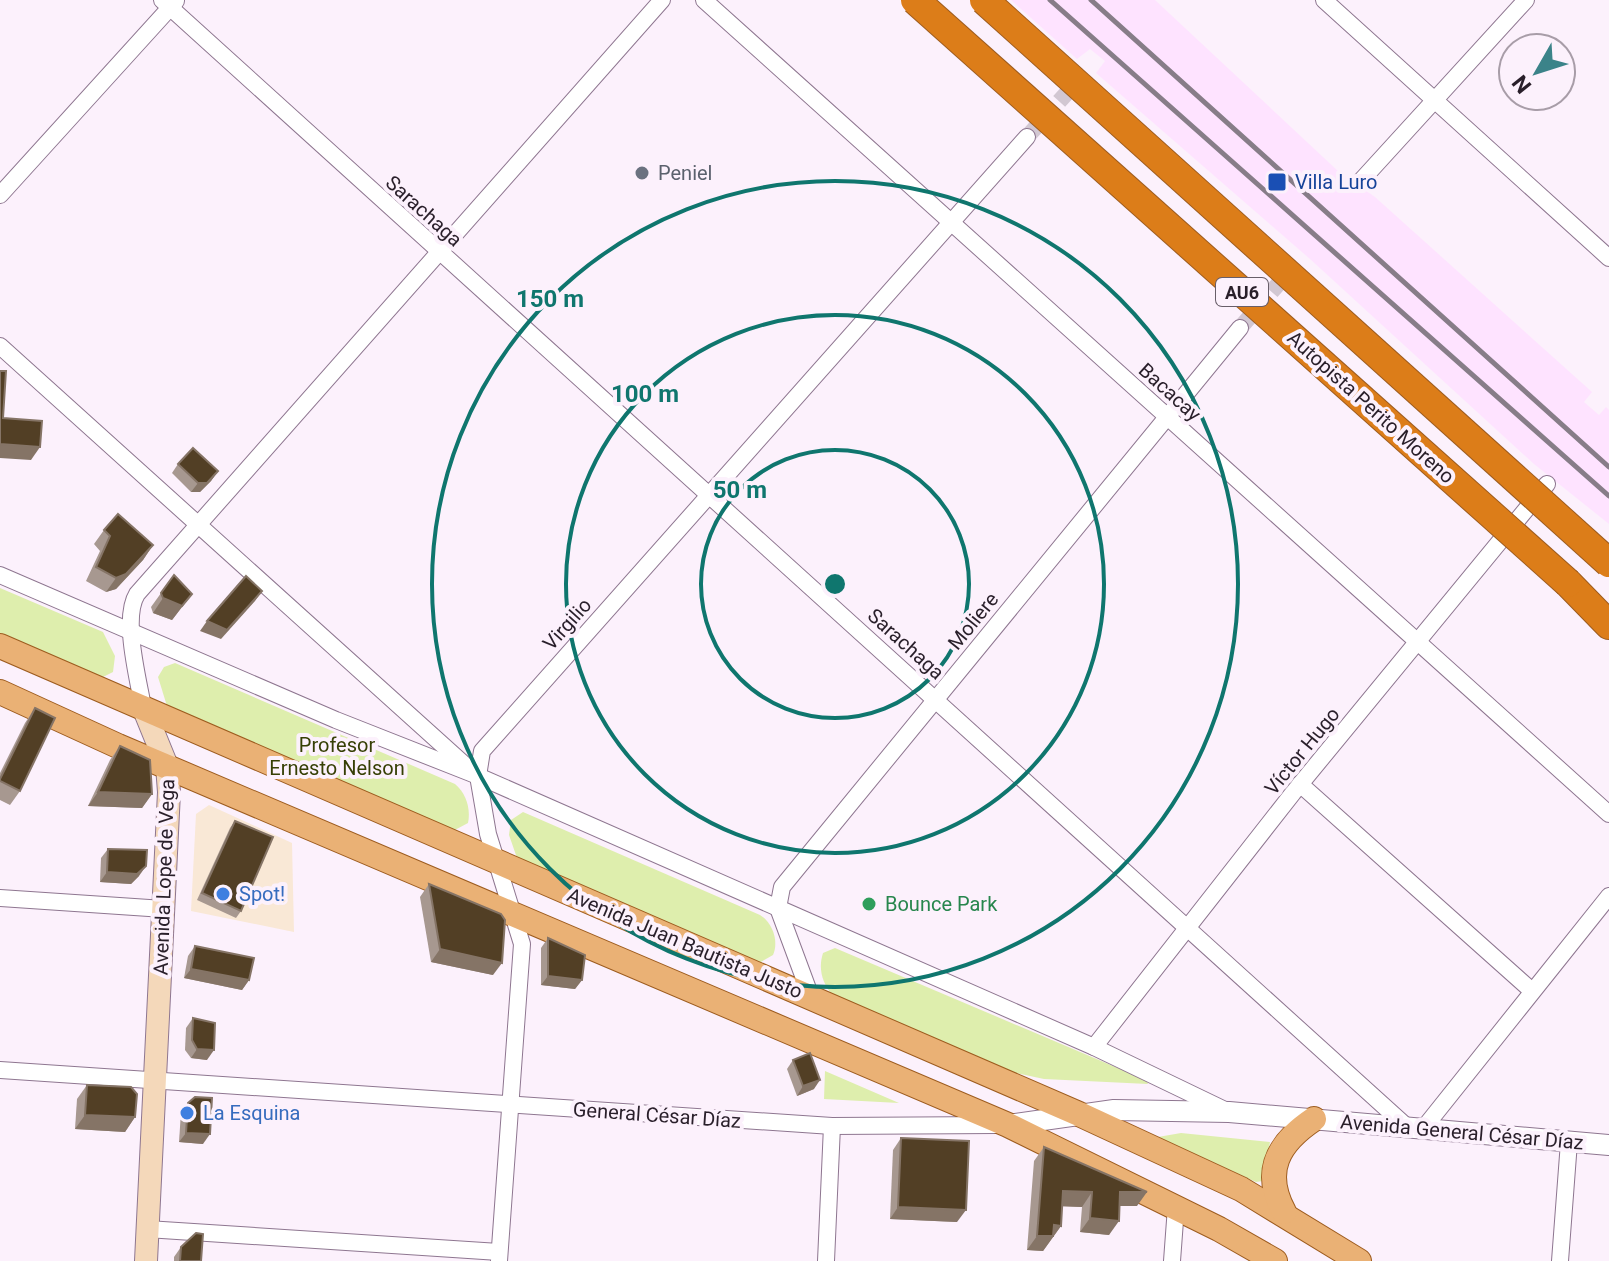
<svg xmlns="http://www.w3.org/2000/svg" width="1609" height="1261" font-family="Roboto,sans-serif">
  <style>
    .commercial { fill: #f9e8d6 }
    .built { fill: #fee3ff }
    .green { fill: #deeead }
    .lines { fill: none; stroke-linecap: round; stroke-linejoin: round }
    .minor-tunnel { stroke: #d2c7d2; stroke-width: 16; stroke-dasharray: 16 8; stroke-linecap: butt }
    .minor-casing { stroke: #8e7690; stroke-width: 18 }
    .tertiary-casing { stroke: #8e7690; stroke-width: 22 }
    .secondary-casing { stroke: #8e7690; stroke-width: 24 }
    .primary-casing { stroke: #9d5c1f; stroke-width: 26 }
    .motorway-casing { stroke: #9d5c1f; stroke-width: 30 }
    .minor { stroke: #fff; stroke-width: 16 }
    .tertiary { stroke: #fff; stroke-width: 20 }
    .secondary { stroke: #f4d8ba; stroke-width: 22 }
    .primary { stroke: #eab175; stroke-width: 24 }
    .motorway { stroke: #dc7d19; stroke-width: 28 }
    .rail { stroke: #877d88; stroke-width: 5 }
    .motorway-bridge-casing { stroke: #9d5c1f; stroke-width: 30; stroke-linecap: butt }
    .motorway-bridge { stroke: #dc7d19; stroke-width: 28 }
    .wall { fill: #a79890 }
    .shaded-wall { fill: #857466 }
    .building { fill: #523f25; stroke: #857466; stroke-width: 2 }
    .ring { fill: none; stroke: #0f766e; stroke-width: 4 }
    .worship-dot { fill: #6b7280; stroke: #fcf1fc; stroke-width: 3 }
    .transit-dot { fill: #1a4fb4; stroke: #fcf1fc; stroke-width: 3 }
    .shop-dot { fill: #3f7fe0; stroke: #fcf1fc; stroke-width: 3 }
    .leisure-dot { fill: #2e9e5b; stroke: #fcf1fc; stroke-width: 3 }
    .labels { text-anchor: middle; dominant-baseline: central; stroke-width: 8; stroke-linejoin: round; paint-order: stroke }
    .shield { fill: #fcf1fc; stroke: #685e69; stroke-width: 2 }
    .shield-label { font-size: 18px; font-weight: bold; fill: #291f2a }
    .worship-label { font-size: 20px; fill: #5b616d; stroke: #fcf1fc; text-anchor: start }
    .transit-label { font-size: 20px; fill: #164399; stroke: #fcf1fc; text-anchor: start }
    .street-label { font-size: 20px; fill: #291f2a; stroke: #fcf1fc }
    .park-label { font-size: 20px; fill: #363f05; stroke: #fcf1fc }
    .shop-label { font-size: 20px; fill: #366cbe; stroke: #fcf1fc; text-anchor: start }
    .leisure-label { font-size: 20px; fill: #27864d; stroke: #fcf1fc; text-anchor: start }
    .centre { fill: #0f766e; stroke: #fcf1fc; stroke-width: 4 }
    .ring-label { font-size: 24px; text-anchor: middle; font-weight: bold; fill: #0f766e; stroke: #fcf1fc; stroke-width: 8; stroke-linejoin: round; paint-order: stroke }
  </style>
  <rect width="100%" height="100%" fill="#fcf1fc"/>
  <polygon class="commercial" points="209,805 292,843 294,932 191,911 196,814"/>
  <polygon class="built" points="1011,0 1155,0 1338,171 1375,197 1592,392 1584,402 1599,415 1606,407 1609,410 1609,524 1534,464 1310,259 1096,73 1105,61 1090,49 1077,59"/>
  <g class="green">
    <polygon points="0,588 103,632 115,656 113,672 101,678 0,636"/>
    <path d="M175 663 455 784C466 793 471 809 468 823L453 831 167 706 158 677 164 667Z"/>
    <path d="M523 812 760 915C773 923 779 942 773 955L759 963 517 858 509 835 511 820Z"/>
    <path d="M835 948 1146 1080 1148 1084 1044 1079 1006 1071 832 995C822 982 818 969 823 953Z"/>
    <polygon points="825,1071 899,1103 824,1099"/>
    <polygon points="1181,1133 1270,1142 1263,1181 1256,1182 1158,1137"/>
  </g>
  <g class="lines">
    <g class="minor-tunnel">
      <polyline points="1027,137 1074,85"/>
      <polyline points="1240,328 1280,282"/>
    </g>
    <g class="minor-casing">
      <g id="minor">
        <polyline points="162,0 1407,1127"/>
        <polyline points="704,0 1609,814"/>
        <polyline points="1324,0 1609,258"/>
        <polyline points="1359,183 1526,0"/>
        <polyline points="0,195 176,1"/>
        <polyline points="0,346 467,767"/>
        <polyline points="0,575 336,720 478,776 1094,1047 1227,1111"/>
        <path d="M143 707C138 678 122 618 137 594L662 0"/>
        <polyline points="1300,784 1532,991"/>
        <polyline points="0,898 164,909"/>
        <polyline points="811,997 778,908 782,887 1240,328"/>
        <polyline points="1094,1047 1293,793 1547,484"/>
        <polyline points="0,1070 832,1126 996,1125"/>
        <polyline points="1423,1129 1609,896"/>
        <polyline points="147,1229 499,1252"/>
        <polyline points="499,1261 522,944 488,834 478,776 482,751 1027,137"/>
        <polyline points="826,1261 832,1126"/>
        <polyline points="1172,1261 1176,1207"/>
        <polyline points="1560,1261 1569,1142"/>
      </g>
    </g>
    <g class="tertiary-casing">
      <polyline id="tertiary" points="1008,1125 1114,1110 1229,1112 1609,1145"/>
    </g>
    <g class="secondary-casing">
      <polyline id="secondary" points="143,707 167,766 169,792 146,1261"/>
    </g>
    <g class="primary-casing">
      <g id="primary">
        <polyline points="0,646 1079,1114 1241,1189 1359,1261"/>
        <polyline points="0,692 118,746 1008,1125 1219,1229 1275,1261"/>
        <path d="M1284 1212C1262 1171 1278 1143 1314 1119"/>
      </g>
    </g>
    <g class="motorway-casing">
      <polyline id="motorway" points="1568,583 1609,625"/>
    </g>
    <use href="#minor" class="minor"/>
    <use href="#tertiary" class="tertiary"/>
    <use href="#secondary" class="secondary"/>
    <use href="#primary" class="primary"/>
    <use href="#motorway" class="motorway"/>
    <g class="rail">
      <polyline points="1050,0 1609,496"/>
      <polyline points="1091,0 1609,467"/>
    </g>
    <g class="motorway-bridge-casing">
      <g id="motorway-bridge">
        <polyline points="915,0 1568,583"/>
        <polyline points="984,0 1609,563"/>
      </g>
    </g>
    <use href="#motorway-bridge" class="motorway-bridge"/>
  </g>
  <g class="wall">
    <polygon points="178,464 218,471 211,481 200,492 191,492 172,473"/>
    <polygon points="104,530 153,545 143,560 116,589 106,592 86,581 100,551 94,544"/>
    <polygon points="174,575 192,594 172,620 153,613 151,607"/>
    <polygon points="35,708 20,791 10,805 0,800 0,773 25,723"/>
    <polygon points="120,746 152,794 142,808 88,806 110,760"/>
    <polygon points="235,821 241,911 236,918 197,900 230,828"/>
    <polygon points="108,849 139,876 131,884 100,882 101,858"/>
    <polygon points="429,884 493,975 431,962 420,897"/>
    <polygon points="548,938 582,980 575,989 541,985 541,948"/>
    <polygon points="195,946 249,980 242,990 184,978 188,956"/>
    <polygon points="193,1018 207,1060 191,1058 185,1050 186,1028"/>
    <polygon points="793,1060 814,1089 797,1096 787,1069"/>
    <polygon points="87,1085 135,1117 125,1132 75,1129 77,1099"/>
    <polygon points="188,1103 203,1144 179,1142 181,1112"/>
    <polygon points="901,1138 957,1222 890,1219 893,1150"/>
    <polygon points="1044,1147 1137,1206 1120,1206 1109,1235 1080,1232 1082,1207 1062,1206 1061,1226 1043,1251 1027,1250 1034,1161"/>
    <polygon points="181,1247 201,1261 174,1261 174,1257"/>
  </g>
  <g class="shaded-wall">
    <polygon points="0,444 40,447 31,460 0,458"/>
    <polygon points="218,471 211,481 200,492 191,492 198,483"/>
    <polygon points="153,545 143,560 116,589 106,592 116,578"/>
    <polygon points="262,591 255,601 221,639 200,631 207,621"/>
    <polygon points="192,594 172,620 153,613 163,598"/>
    <polygon points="98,792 152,794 142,808 88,806"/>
    <polygon points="146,866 139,876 131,884 100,882 107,872"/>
    <polygon points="440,949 502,963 493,975 431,962"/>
    <polygon points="191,969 249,980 242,990 184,978"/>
    <polygon points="548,976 582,980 575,989 541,985"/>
    <polygon points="197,1049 214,1050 207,1060 191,1058"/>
    <polygon points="820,1080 814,1089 797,1096 803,1086"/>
    <polygon points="85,1115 135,1117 125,1132 75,1129"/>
    <polygon points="186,1133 210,1134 203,1144 179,1142"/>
    <polygon points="1063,1191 1092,1192 1082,1207 1053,1206"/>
    <polygon points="1120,1192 1147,1192 1137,1206 1110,1206"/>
    <polygon points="898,1207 966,1210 957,1222 890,1219"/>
    <polygon points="1090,1218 1119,1221 1109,1235 1080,1232"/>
    <polygon points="1054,1225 1061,1226 1043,1251 1027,1250 1037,1236"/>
  </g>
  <g class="building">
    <polygon points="0,371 6,371 3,418 42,421 40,447 0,444"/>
    <polygon points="193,448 218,471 207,483 198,483 178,464"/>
    <polygon points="118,514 153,545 126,574 116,578 96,567 110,536 104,530"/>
    <polygon points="174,575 192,594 182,606 163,598 161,593"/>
    <polygon points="246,576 262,591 227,630 207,621"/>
    <polygon points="35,708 55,718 20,791 0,781 0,779"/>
    <polygon points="120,746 150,760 152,794 98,792"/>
    <polygon points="235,821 273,837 241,911 202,893"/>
    <polygon points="108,849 147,850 146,866 137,874 107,872"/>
    <polygon points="429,884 501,914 505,920 502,963 440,949"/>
    <polygon points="548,938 585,955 582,980 548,976"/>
    <polygon points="195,946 254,958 249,980 191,969"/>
    <polygon points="193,1018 215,1023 214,1050 197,1049 192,1040"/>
    <polygon points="810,1053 820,1080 803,1086 793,1060"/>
    <polygon points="87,1085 131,1087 137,1094 135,1117 85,1115"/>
    <polygon points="195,1097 212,1098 210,1134 186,1133 188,1103"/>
    <polygon points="901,1138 969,1141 966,1210 898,1207"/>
    <polygon points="1044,1147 1147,1192 1120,1192 1119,1221 1090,1218 1092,1192 1063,1191 1061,1226 1054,1225 1053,1236 1037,1236"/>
    <polygon points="196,1233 203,1234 201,1261 180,1261 181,1247"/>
  </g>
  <g class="ring">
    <circle cx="835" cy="584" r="134"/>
    <circle cx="835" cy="584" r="269"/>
    <circle cx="835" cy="584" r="403"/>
  </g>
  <circle class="worship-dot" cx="642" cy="173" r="8"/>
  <rect class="transit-dot" x="1267" y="172" width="20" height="20" rx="4"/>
  <g class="shop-dot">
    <circle cx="223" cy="894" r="8"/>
    <circle cx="187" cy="1113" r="8"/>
  </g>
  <circle class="leisure-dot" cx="869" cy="904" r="8"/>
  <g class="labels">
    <rect class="shield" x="1216" y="278" width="52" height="28" rx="6"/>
    <g class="shield-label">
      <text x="1242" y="292">AU6</text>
    </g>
    <g class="worship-label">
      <text x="658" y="173">Peniel</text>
    </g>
    <g class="transit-label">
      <text x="1295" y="182">Villa Luro</text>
    </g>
    <g class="street-label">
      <text transform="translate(424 211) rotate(42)">Sarachaga</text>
      <text transform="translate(1170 392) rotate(42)">Bacacay</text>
      <text transform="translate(1371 407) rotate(42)">Autopista Perito Moreno</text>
      <text transform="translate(973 621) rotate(-51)">Moliere</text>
      <text transform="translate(567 624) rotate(-48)">Virgilio</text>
      <text transform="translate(906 644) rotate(42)">Sarachaga</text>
      <text transform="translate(1302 751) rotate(-51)">Víctor Hugo</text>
      <text transform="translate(164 877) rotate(-88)">Avenida Lope de Vega</text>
      <text transform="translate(685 943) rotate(23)">Avenida Juan Bautista Justo</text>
      <text transform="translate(657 1115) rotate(4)">General César Díaz</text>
      <text transform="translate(1462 1132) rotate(5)">Avenida General César Díaz</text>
    </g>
    <g class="park-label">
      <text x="337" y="745">Profesor<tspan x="337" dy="23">Ernesto Nelson</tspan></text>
    </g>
    <g class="shop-label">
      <text x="239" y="894">Spot!</text>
      <text x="203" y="1113">La Esquina</text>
    </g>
    <g class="leisure-label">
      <text x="885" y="904">Bounce Park</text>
    </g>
  </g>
  <circle cx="835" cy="584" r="12" class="centre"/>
  <g class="ring-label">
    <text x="550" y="307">150 m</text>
    <text x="645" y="402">100 m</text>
    <text x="740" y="498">50 m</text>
  </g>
  <g transform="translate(1537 72) rotate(231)"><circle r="38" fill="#fcf1fc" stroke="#a89da8" stroke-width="2"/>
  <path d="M0-6L14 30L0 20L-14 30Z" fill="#3b8389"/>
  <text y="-12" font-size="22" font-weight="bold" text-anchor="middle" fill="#291f2a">N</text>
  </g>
</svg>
